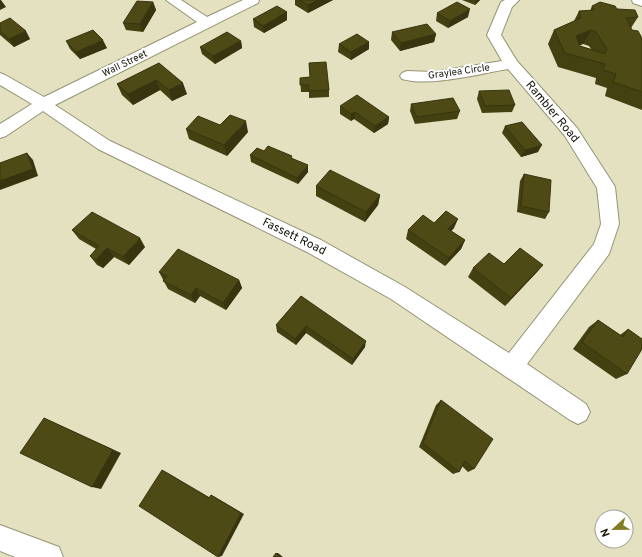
<svg xmlns="http://www.w3.org/2000/svg" width="642" height="557" viewBox="0 0 642 557" font-family="Overpass,sans-serif">
<style>
.lines{fill:none;stroke-linecap:round;stroke-linejoin:round}
.minor-casing{stroke:#959374;stroke-width:2}
.minor{fill:#fff;fill-rule:evenodd}
.wall{fill:#434012;fill-rule:evenodd}
.shaded-wall{fill:#37340f}
.building{fill:#4e4a15;stroke:#37340f;fill-rule:evenodd}
.labels{text-anchor:middle;dominant-baseline:central;stroke-width:4;stroke-linejoin:round;paint-order:stroke}
.far-street-label{font-size:10px;fill:#17160a;stroke:#fff}
.street-label{font-size:12px;fill:#17160a;stroke:#fff}
</style>
<rect width="100%" height="100%" fill="#e3e1c0"/>
<g class="lines">
<g class="minor-casing">
<path id="minor" d="M 166,0 L 181,0 L 207,17 L 243,0 L 259,0 L 258,3 L 55,105 L 110,141 L 321,240 L 405,287 L 509,353 L 594,244 L 601,224 L 597,188 L 565,136 L 508,69 C 477,74 431,87 402,79 L 400,76 L 402,73 L 407,71 L 433,72 L 502,61 L 487,35 L 501,2 L 505,0 L 519,0 L 512,7 L 501,35 L 517,61 L 577,128 L 612,182 L 615,187 L 619,224 L 609,254 L 527,364 L 586,404 L 590,412 L 586,420 L 578,424 L 570,420 L 391,299 L 307,252 L 98,149 L 43,111 L 6,136 L 0,138 L 0,124 L 32,104 L 0,85 L 0,73 L 5,75 L 44,97 L 197,22 Z
M 632,0 L 642,0 L 642,6 L 633,3 Z
M 0,525 L 59,547 L 63,557 L 15,557 L 0,551 Z"/>
</g>
<use href="#minor" class="minor"/>
</g>
<path class="wall" d="M 295,0 L 333,0 L 308,13 L 295,5 Z
M 462,0 L 480,0 L 475,5 Z
M 153,2 L 156,10 L 143,32 L 126,30 L 123,23 Z
M 592,6 L 617,9 L 638,17 L 631,28 L 632,30 L 642,38 L 642,110 L 605,96 L 607,88 L 595,84 L 596,78 L 558,67 L 548,44 L 554,30 L 574,21 L 579,11 L 590,11 ZM 583,44 L 589,46 L 591,49 L 580,46 L 580,45 Z
M 287,12 L 287,20 L 264,33 L 254,27 L 253,19 Z
M 437,13 L 468,17 L 448,28 L 436,21 Z
M 0,23 L 30,39 L 14,47 L 0,35 Z
M 392,32 L 436,34 L 434,42 L 400,51 L 391,40 Z
M 66,41 L 107,48 L 80,59 L 70,49 Z
M 241,41 L 242,48 L 215,64 L 202,54 L 200,47 Z
M 369,42 L 369,49 L 351,60 L 338,52 L 339,44 Z
M 159,63 L 187,94 L 172,101 L 160,90 L 133,105 L 122,95 L 117,84 Z
M 309,63 L 329,90 L 329,97 L 309,98 L 309,92 L 301,92 L 300,78 L 310,77 Z
M 479,91 L 515,105 L 512,112 L 482,113 L 477,99 Z
M 411,104 L 460,111 L 457,119 L 415,124 L 410,111 Z
M 340,106 L 389,117 L 388,124 L 374,133 L 354,119 L 351,121 L 340,114 Z
M 220,125 L 248,132 L 227,156 L 189,139 L 186,129 Z
M 505,126 L 538,152 L 521,157 L 502,133 Z
M 264,151 L 292,158 L 308,172 L 298,184 L 251,162 L 250,155 Z
M 524,174 L 549,212 L 545,219 L 517,212 L 520,181 Z
M 316,186 L 380,195 L 378,205 L 365,222 L 316,196 Z
M 434,223 L 454,228 L 451,231 L 465,240 L 461,249 L 445,266 L 406,239 L 408,230 Z
M 72,230 L 145,247 L 129,265 L 114,257 L 103,268 L 97,265 L 90,256 L 96,249 L 79,239 Z
M 504,264 L 543,265 L 536,273 L 505,306 L 468,277 L 473,268 Z
M 159,272 L 239,280 L 242,288 L 226,310 L 200,296 L 195,303 L 168,289 Z
M 301,296 L 365,347 L 352,365 L 306,333 L 296,345 L 277,332 L 276,325 Z
M 598,320 L 620,335 L 628,329 L 627,374 L 616,379 L 573,349 L 589,327 Z
M 441,400 L 474,469 L 468,472 L 462,466 L 459,472 L 453,474 L 419,447 L 436,405 Z"/>
<path class="shaded-wall" d="M 0,0 L 1,0 L 6,7 L 0,10 Z
M 318,0 L 333,0 L 308,13 L 308,5 Z
M 476,0 L 480,0 L 475,5 Z
M 153,2 L 156,10 L 143,32 L 140,24 Z
M 470,9 L 468,17 L 448,28 L 450,21 Z
M 287,12 L 287,20 L 264,33 L 263,26 Z
M 591,30 L 583,44 L 569,50 L 576,36 Z
M 26,31 L 30,39 L 14,47 L 9,39 Z
M 436,34 L 434,42 L 400,51 L 401,43 Z
M 103,40 L 107,48 L 80,59 L 76,52 Z
M 241,41 L 242,48 L 215,64 L 213,56 Z
M 369,42 L 369,49 L 351,60 L 351,52 Z
M 156,80 L 160,90 L 133,105 L 128,94 Z
M 183,83 L 187,94 L 172,101 L 169,90 Z
M 355,112 L 354,119 L 351,121 L 351,114 Z
M 389,117 L 388,124 L 374,133 L 375,126 Z
M 246,121 L 248,132 L 227,156 L 224,145 Z
M 542,145 L 538,152 L 521,157 L 525,150 Z
M 27,153 L 33,160 L 38,176 L 0,190 L 0,181 Z
M 308,165 L 308,172 L 298,184 L 297,178 Z
M 380,195 L 378,205 L 365,222 L 366,212 Z
M 458,219 L 454,228 L 444,238 L 448,229 Z
M 140,238 L 145,247 L 129,265 L 123,257 Z
M 465,240 L 461,249 L 445,266 L 449,258 Z
M 107,248 L 114,257 L 103,268 L 96,260 Z
M 543,265 L 536,273 L 505,306 L 511,298 Z
M 239,280 L 242,288 L 226,310 L 223,303 Z
M 196,288 L 200,296 L 195,303 L 191,295 Z
M 306,326 L 306,333 L 296,345 L 295,339 Z
M 366,341 L 365,347 L 352,365 L 353,359 Z
M 44,418 L 121,453 L 101,489 L 92,487 Z
M 162,470 L 168,473 L 214,500 L 209,498 Z
M 211,495 L 215,497 L 244,514 L 222,556 L 218,557 Z
M 276,553 L 278,553 L 283,557 L 280,557 Z"/>
<path class="building" d="M 299,0 L 318,0 L 308,5 Z
M 137,1 L 153,2 L 140,24 L 123,23 Z
M 457,2 L 470,9 L 450,21 L 437,13 Z
M 600,2 L 615,6 L 617,9 L 635,10 L 638,17 L 626,18 L 632,30 L 638,31 L 642,38 L 642,92 L 613,82 L 616,74 L 603,70 L 605,64 L 565,53 L 554,30 L 581,18 L 579,11 L 594,10 L 592,6 ZM 591,30 L 596,32 L 607,49 L 605,54 L 580,46 L 576,36 Z
M 277,6 L 287,12 L 263,26 L 253,19 Z
M 10,18 L 26,31 L 9,39 L 0,31 L 0,23 Z
M 427,24 L 436,34 L 401,43 L 392,32 Z
M 93,30 L 103,40 L 76,52 L 66,41 Z
M 227,32 L 241,41 L 213,56 L 200,47 Z
M 357,34 L 369,42 L 351,52 L 339,44 Z
M 326,62 L 329,90 L 309,91 L 309,85 L 300,85 L 300,78 L 310,77 L 309,63 Z
M 159,63 L 183,83 L 169,90 L 156,80 L 128,94 L 117,84 Z
M 509,90 L 515,105 L 485,106 L 479,91 Z
M 357,95 L 389,117 L 375,126 L 355,112 L 351,114 L 340,106 Z
M 453,98 L 460,111 L 417,117 L 411,104 Z
M 230,115 L 246,121 L 224,145 L 186,129 L 198,116 L 220,125 Z
M 522,122 L 542,145 L 525,150 L 505,126 Z
M 268,146 L 292,156 L 291,158 L 308,165 L 297,178 L 250,155 L 257,148 L 264,151 Z
M 27,153 L 33,169 L 0,181 L 0,163 Z
M 330,170 L 380,195 L 366,212 L 316,186 Z
M 524,174 L 551,180 L 549,212 L 521,206 Z
M 446,211 L 458,219 L 448,229 L 465,240 L 449,258 L 408,230 L 423,215 L 434,223 Z
M 92,212 L 140,238 L 123,257 L 107,248 L 96,260 L 90,256 L 99,246 L 72,230 Z
M 520,248 L 543,265 L 511,298 L 473,268 L 489,253 L 504,264 Z
M 178,249 L 239,280 L 223,303 L 196,288 L 191,295 L 163,281 L 167,276 L 159,272 Z
M 301,296 L 366,341 L 353,359 L 306,326 L 295,339 L 276,325 Z
M 598,320 L 623,337 L 628,329 L 642,339 L 642,349 L 627,374 L 582,342 Z
M 441,400 L 493,439 L 474,469 L 465,461 L 459,472 L 423,443 Z
M 44,418 L 113,450 L 92,487 L 20,453 Z
M 162,470 L 209,498 L 211,495 L 241,513 L 218,557 L 139,506 Z
M 276,553 L 280,557 L 273,557 Z"/>
<g class="labels">
<g class="far-street-label">
<text transform="translate(125 64) rotate(-26)">Wall Street</text>
<text transform="translate(459 72) rotate(-8)">Graylea Circle</text>
</g>
<g class="street-label">
<text transform="translate(552 112) rotate(50)">Rambler Road</text>
<text transform="translate(294 237) rotate(26)">Fassett Road</text>
</g>
</g>
<g transform="translate(614 529) rotate(248)"><circle r="19" fill="#ffffff" stroke="#a2a29d"/>
<path d="M0-3L7 15L0 10L-7 15Z" fill="#837c22"/>
<text y="-6" font-size="11" font-weight="bold" text-anchor="middle" fill="#17160a">N</text>
</g>
</svg>
